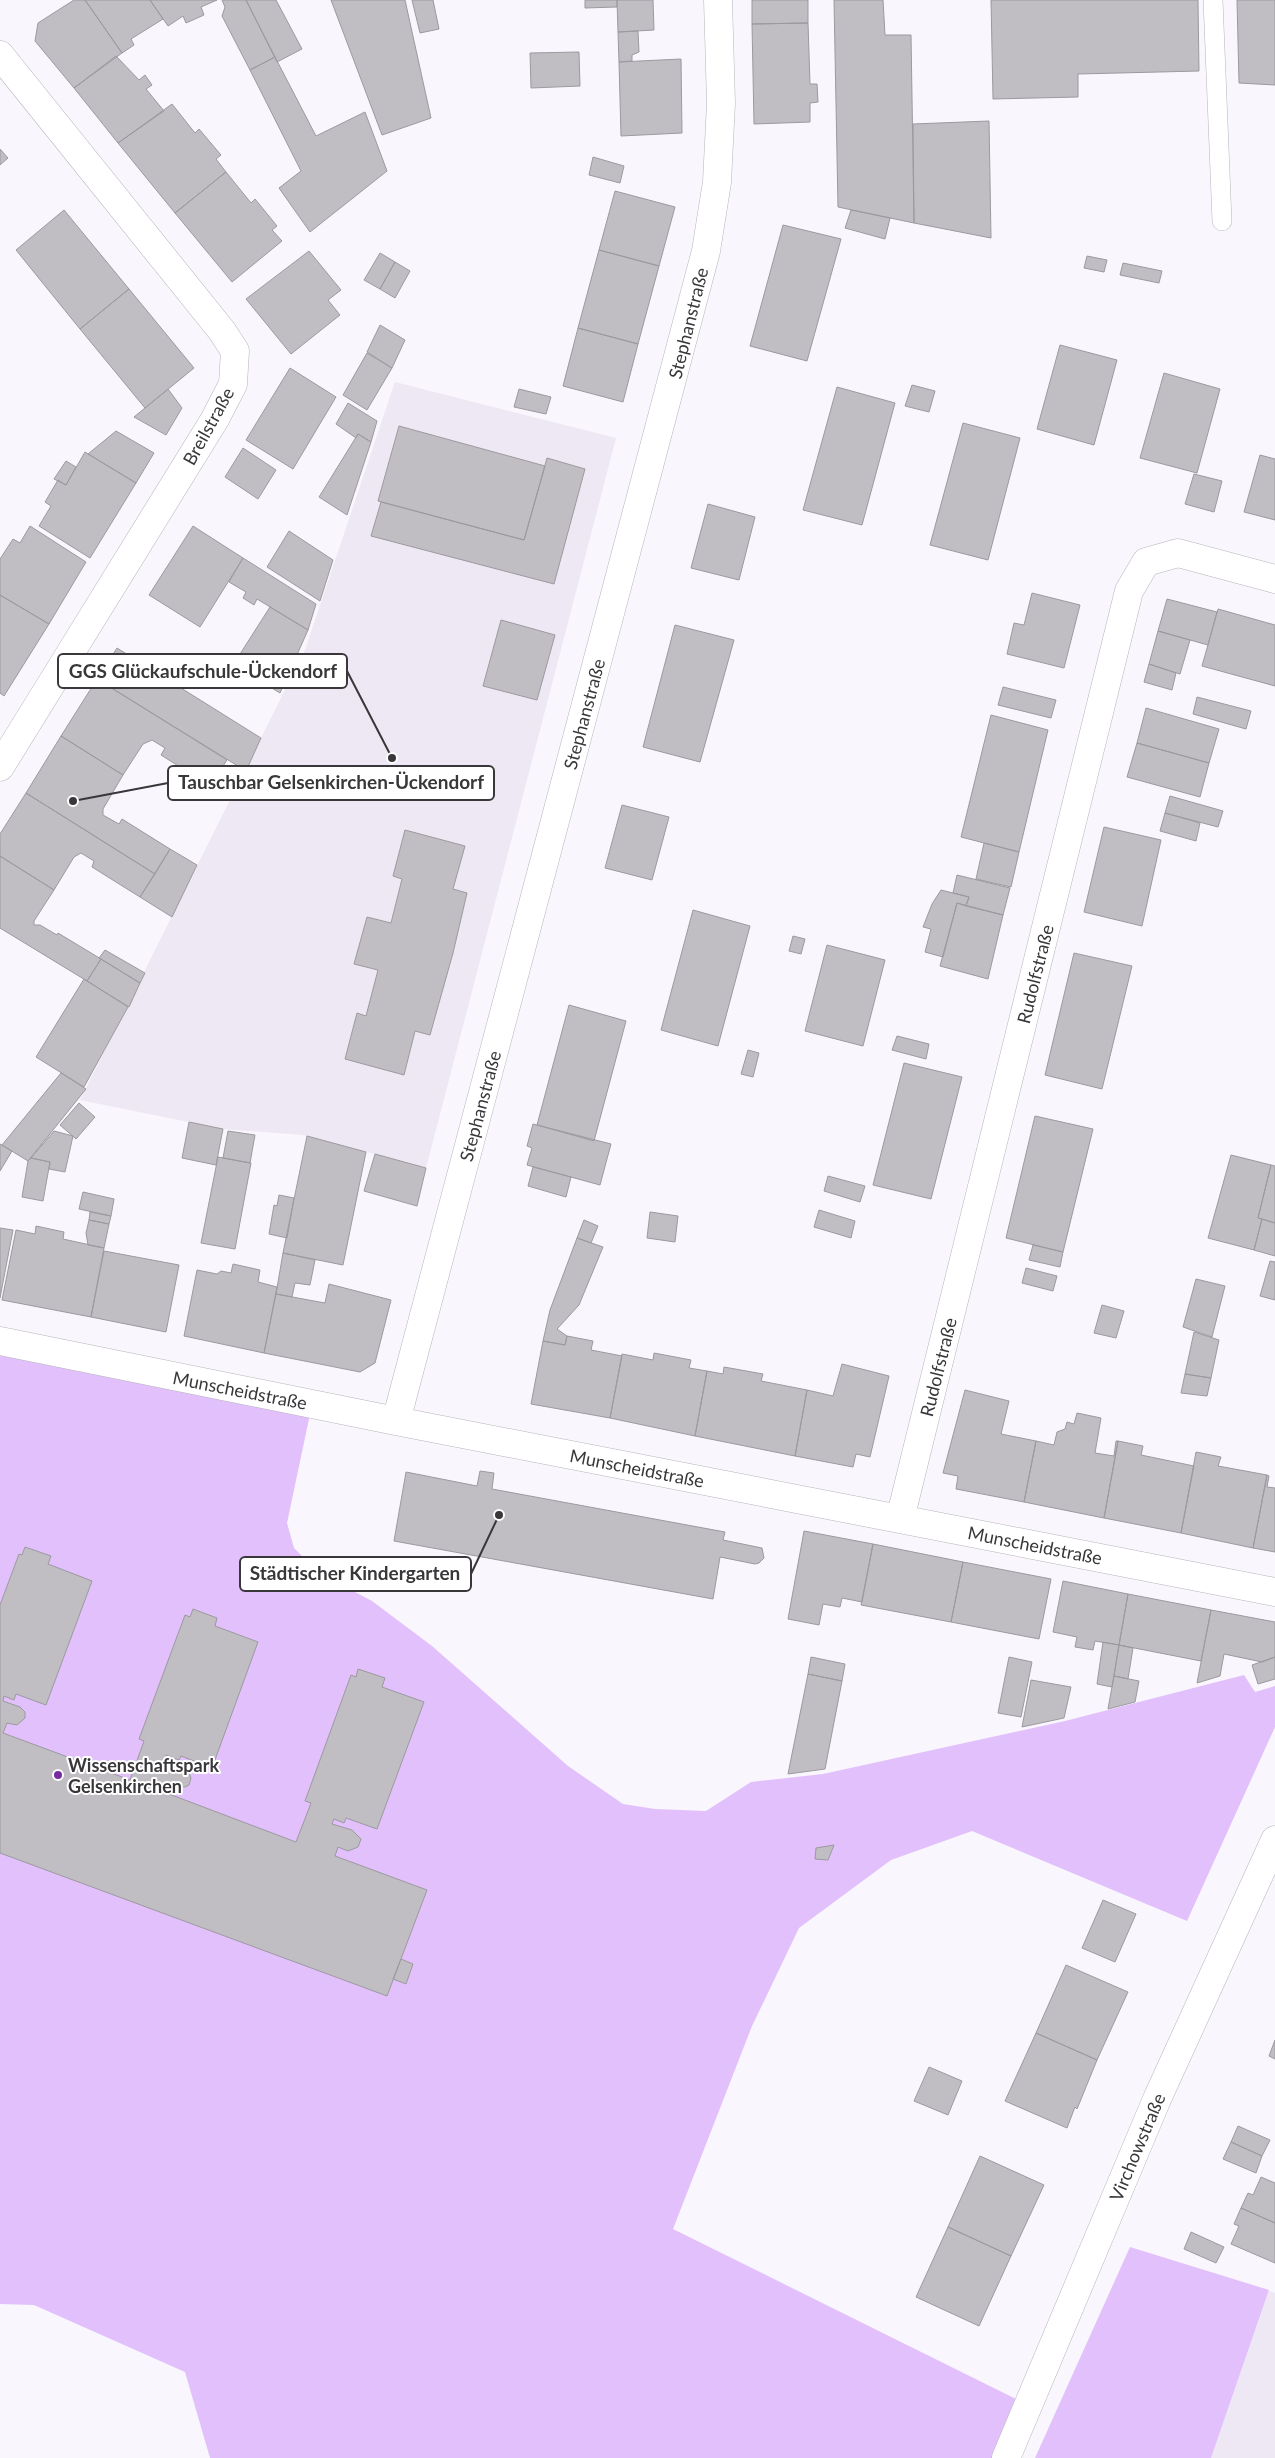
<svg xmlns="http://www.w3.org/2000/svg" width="1275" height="2458" viewBox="0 0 1275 2458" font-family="Lato,sans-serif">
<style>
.built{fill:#eee7f4}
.green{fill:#e1c0fc}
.building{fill:#c0bdc3;stroke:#9c999f}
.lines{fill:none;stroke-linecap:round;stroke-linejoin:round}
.lane-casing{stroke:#b7b4ba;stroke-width:20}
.street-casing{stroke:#b7b4ba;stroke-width:29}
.lane{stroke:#fff;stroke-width:19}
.street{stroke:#fff;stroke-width:28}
.poi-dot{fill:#752da0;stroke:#fff;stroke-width:2}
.labels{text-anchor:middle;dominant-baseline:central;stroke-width:4;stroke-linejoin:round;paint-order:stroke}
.street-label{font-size:18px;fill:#39373a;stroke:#fff}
.poi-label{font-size:18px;font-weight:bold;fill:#39373a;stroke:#fff;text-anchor:start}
.leader{fill:none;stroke:#39373a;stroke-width:2}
.callout-dot{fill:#39373a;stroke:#fff;stroke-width:2}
.callout{fill:#fff;stroke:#39373a;stroke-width:2}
.callout-label{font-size:19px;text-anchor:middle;font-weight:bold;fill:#39373a}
</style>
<rect width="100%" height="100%" fill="#f9f6fd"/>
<path class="built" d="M 395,382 L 616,438 L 426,1168 L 303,1135 L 223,1129 L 80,1100 L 305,650 Z
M 1269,2291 L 1275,2293 L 1275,2458 L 1211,2458 Z"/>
<path class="green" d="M 0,1355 L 310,1414 L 287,1523 L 294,1548 L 319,1573 L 372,1601 L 432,1646 L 568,1766 L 623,1804 L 655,1809 L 706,1811 L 751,1782 L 823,1774 L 1065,1721 L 1244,1675 L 1255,1692 L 1275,1686 L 1275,1727 L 1187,1921 L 972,1831 L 891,1860 L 799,1928 L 752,2026 L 673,2229 L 1020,2401 L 999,2458 L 210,2458 L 185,2372 L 34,2305 L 0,2304 Z
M 1130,2247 L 1269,2290 L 1211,2458 L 1035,2458 Z"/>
<path class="building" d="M 74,0 L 85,0 L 122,53 L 74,88 L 35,41 L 38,23 Z
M 85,0 L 150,0 L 163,19 L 131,39 L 134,45 L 122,53 Z
M 150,0 L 217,0 L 201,7 L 204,15 L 186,23 L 183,16 L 168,26 Z
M 222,0 L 246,0 L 275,57 L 250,70 L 222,16 L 225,7 Z
M 246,0 L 276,0 L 302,49 L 277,62 Z
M 331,0 L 405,0 L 431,118 L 382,135 Z
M 412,0 L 433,0 L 439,29 L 420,33 Z
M 585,0 L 617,0 L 617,7 L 585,8 Z
M 617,0 L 653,0 L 654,30 L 618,32 Z
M 752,0 L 808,0 L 808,23 L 752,24 Z
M 834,0 L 883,0 L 885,35 L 911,35 L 914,223 L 838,207 Z
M 991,0 L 1198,0 L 1199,71 L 1078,74 L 1078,97 L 993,99 Z
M 1237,0 L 1275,0 L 1275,85 L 1239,83 Z
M 808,23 L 810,84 L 817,84 L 818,102 L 810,103 L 810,122 L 754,124 L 752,24 Z
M 638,31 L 639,52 L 632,55 L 632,61 L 619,62 L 618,32 Z
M 579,52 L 580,86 L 531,88 L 530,53 Z
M 116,56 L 139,80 L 145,75 L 152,85 L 146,89 L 164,111 L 118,143 L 74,88 Z
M 275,57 L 316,136 L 365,112 L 387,171 L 310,232 L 279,188 L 301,171 L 250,70 Z
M 681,59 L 682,133 L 621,136 L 619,62 Z
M 172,104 L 195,133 L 199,129 L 221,155 L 216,159 L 226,172 L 175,213 L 118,143 Z
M 989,121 L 991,238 L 914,223 L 913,124 Z
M 0,149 L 8,158 L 0,165 Z
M 593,157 L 624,166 L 620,183 L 589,175 Z
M 226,172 L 251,203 L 255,199 L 277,226 L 272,230 L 282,241 L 232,282 L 175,213 Z
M 615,191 L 675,207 L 659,266 L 599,250 Z
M 64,210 L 129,289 L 80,329 L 16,250 Z
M 851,210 L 890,218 L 885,239 L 845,228 Z
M 783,225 L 841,239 L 807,361 L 750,346 Z
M 599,250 L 659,266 L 638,344 L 578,328 Z
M 309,251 L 341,290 L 328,300 L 340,315 L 291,354 L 246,299 Z
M 380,253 L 395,262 L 380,289 L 364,280 Z
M 1087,256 L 1107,260 L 1104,272 L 1084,268 Z
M 395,262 L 410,271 L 395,298 L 380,289 Z
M 1123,263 L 1162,271 L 1159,283 L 1120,275 Z
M 129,289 L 194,368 L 145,408 L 80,329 Z
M 380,325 L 405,340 L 392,368 L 367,352 Z
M 578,328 L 638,344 L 623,402 L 563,386 Z
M 1060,345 L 1117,360 L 1094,445 L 1037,429 Z
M 367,353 L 392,368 L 367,410 L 343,395 Z
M 290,368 L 336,397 L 293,469 L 246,440 Z
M 1164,373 L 1220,389 L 1197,473 L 1140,458 Z
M 912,385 L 935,391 L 929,412 L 905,406 Z
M 837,387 L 895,403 L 862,525 L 803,510 Z
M 168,389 L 182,408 L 166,435 L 134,417 Z
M 519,389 L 551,397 L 546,414 L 514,407 Z
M 348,403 L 377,421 L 371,442 L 358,434 L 356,438 L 336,424 Z
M 963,423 L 1020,438 L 988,560 L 930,545 Z
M 399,426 L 545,466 L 524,540 L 378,501 Z
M 116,431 L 154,453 L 136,483 L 88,454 Z
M 358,434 L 371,442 L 347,515 L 319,497 Z
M 243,448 L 276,470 L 258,499 L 225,477 Z
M 85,452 L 136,483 L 90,558 L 39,526 L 51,506 L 45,502 L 58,480 L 66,485 Z
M 1260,455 L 1275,459 L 1275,520 L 1244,512 Z
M 547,458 L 585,469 L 554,584 L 371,536 L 381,502 L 524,540 Z
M 66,461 L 76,467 L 66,485 L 54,479 Z
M 1194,474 L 1222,481 L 1214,512 L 1185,504 Z
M 708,504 L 755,517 L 739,580 L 691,568 Z
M 30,526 L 86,562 L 49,624 L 0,595 L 0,559 L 13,539 L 20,543 Z
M 193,526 L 243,558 L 200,627 L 149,595 Z
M 289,531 L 333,560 L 320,601 L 267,567 Z
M 243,558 L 316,604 L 308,630 L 257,599 L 254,605 L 243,598 L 246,592 L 229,582 Z
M 1032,593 L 1080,605 L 1064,668 L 1007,654 L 1014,623 L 1024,625 Z
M 0,595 L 49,624 L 4,696 L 0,693 Z
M 1167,599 L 1217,612 L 1208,645 L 1158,631 Z
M 270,607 L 308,630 L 280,693 L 233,665 Z
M 1218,609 L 1275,625 L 1275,686 L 1202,666 Z
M 501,620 L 555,635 L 537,700 L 483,686 Z
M 675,625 L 734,640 L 700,762 L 643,747 Z
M 1158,631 L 1190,640 L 1180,674 L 1149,664 Z
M 117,648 L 261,738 L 246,771 L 97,679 Z
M 1149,664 L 1176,673 L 1172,690 L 1144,682 Z
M 97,679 L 227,760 L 210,786 L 161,755 L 165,748 L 152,740 L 143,744 L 123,775 L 61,736 Z
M 1003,687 L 1056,700 L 1051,718 L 998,705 Z
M 1197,697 L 1251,711 L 1246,729 L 1193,714 Z
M 1146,708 L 1219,729 L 1209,763 L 1137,743 Z
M 991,715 L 1048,730 L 1019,852 L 961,837 Z
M 61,736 L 123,775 L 103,809 L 103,815 L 119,824 L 122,819 L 170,849 L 155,874 L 26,793 Z
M 1137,743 L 1209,763 L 1200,797 L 1127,777 Z
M 26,793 L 155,874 L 140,897 L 92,867 L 94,861 L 81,853 L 74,857 L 54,890 L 0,856 L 0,834 Z
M 1170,796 L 1223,811 L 1218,827 L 1165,813 Z
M 622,805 L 669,817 L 652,880 L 605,868 Z
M 1165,813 L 1200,823 L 1196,841 L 1160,831 Z
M 1104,827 L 1161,840 L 1142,926 L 1084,912 Z
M 405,830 L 465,846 L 453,889 L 467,893 L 453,953 L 430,1035 L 415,1031 L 404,1075 L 345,1059 L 357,1013 L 366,1016 L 378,970 L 354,964 L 367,917 L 391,923 L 402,879 L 393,876 Z
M 984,843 L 1019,852 L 1011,887 L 976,879 Z
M 170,849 L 197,865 L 172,917 L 140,897 Z
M 0,856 L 54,890 L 34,921 L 34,925 L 40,925 L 57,935 L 58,933 L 101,959 L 87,981 L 0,928 Z
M 957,875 L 1010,888 L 1003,915 L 966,906 L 969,897 L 953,893 Z
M 941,890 L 969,897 L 966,906 L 957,903 L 943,957 L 925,952 L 931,929 L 923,927 L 932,904 Z
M 957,903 L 1003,915 L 988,979 L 940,966 Z
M 693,910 L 750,926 L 718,1046 L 661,1030 Z
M 793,936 L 805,939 L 801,954 L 789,951 Z
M 827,945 L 885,960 L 863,1046 L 805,1031 Z
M 105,950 L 145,973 L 140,983 L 99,958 Z
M 1074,953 L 1132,966 L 1102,1089 L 1045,1075 Z
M 101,959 L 140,983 L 129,1007 L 87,981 Z
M 84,979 L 128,1007 L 84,1087 L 36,1057 Z
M 569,1005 L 626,1021 L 594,1141 L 537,1125 Z
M 897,1036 L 929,1044 L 926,1059 L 892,1050 Z
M 748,1050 L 759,1053 L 753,1077 L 741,1074 Z
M 904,1063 L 962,1077 L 931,1199 L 873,1185 Z
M 61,1073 L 86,1089 L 28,1161 L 2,1145 Z
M 79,1103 L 95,1117 L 76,1139 L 60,1125 Z
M 1035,1116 L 1093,1129 L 1063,1252 L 1006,1238 Z
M 189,1122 L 223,1129 L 216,1165 L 182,1158 Z
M 533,1124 L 611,1144 L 600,1185 L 527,1165 L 532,1148 L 527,1146 Z
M 54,1131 L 73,1136 L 65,1172 L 49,1169 L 50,1162 L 31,1158 Z
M 228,1131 L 255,1135 L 250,1163 L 223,1158 Z
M 307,1136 L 366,1152 L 343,1265 L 283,1253 Z
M 0,1144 L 12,1151 L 0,1171 Z
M 375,1154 L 426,1168 L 417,1206 L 364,1191 Z
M 1231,1155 L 1271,1165 L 1258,1218 L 1262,1219 L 1254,1250 L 1208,1238 Z
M 218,1157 L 251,1163 L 235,1249 L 201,1243 Z
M 31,1158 L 50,1162 L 43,1201 L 22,1197 L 28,1161 Z
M 1271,1165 L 1275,1166 L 1275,1223 L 1258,1218 Z
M 533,1167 L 571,1177 L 566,1197 L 528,1186 Z
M 828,1176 L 865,1186 L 860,1202 L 824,1191 Z
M 83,1192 L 114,1199 L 111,1216 L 79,1209 Z
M 279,1195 L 294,1198 L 287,1238 L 269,1234 L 274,1205 L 277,1206 Z
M 819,1210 L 855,1221 L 851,1238 L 814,1227 Z
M 90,1212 L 111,1216 L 109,1224 L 89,1220 Z
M 650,1212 L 678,1216 L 675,1242 L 647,1238 Z
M 1262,1219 L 1275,1223 L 1275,1256 L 1254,1250 Z
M 89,1220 L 109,1224 L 104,1248 L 88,1245 L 86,1233 Z
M 584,1220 L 598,1226 L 591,1243 L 577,1238 Z
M 36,1226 L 64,1232 L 63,1239 L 104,1248 L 91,1317 L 2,1300 L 16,1230 L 35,1234 Z
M 0,1228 L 13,1230 L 0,1298 Z
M 577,1238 L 603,1247 L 579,1305 L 557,1329 L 567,1336 L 565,1345 L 543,1341 L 550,1310 Z
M 1033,1245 L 1063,1252 L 1060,1267 L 1029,1260 Z
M 104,1251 L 179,1265 L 166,1332 L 91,1317 Z
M 283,1253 L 315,1260 L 310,1285 L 295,1283 L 292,1297 L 276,1294 Z
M 1270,1261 L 1275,1262 L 1275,1300 L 1260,1296 Z
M 233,1264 L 260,1270 L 258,1282 L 277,1287 L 264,1353 L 184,1336 L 197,1270 L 217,1274 L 221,1271 L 231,1273 Z
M 1026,1268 L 1057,1276 L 1053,1291 L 1022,1283 Z
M 1196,1279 L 1225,1286 L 1212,1337 L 1183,1327 Z
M 329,1284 L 391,1300 L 375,1363 L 360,1372 L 264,1353 L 276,1294 L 325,1303 Z
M 1102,1305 L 1124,1311 L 1116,1338 L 1094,1333 Z
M 1194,1332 L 1219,1340 L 1211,1378 L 1185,1374 Z
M 567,1336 L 593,1341 L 591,1350 L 622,1356 L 610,1418 L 531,1404 L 543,1341 L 565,1345 Z
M 654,1353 L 691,1360 L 689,1368 L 707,1371 L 695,1436 L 610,1418 L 622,1354 L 653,1360 Z
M 842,1364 L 889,1376 L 870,1457 L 856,1454 L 853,1467 L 795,1456 L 807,1390 L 833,1396 Z
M 724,1367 L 763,1374 L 761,1381 L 807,1390 L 795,1456 L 695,1436 L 707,1371 L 723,1374 Z
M 1185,1374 L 1211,1378 L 1207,1396 L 1181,1393 Z
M 965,1390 L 1009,1401 L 1001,1434 L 1036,1441 L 1024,1502 L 956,1489 L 958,1476 L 943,1473 Z
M 1077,1413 L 1101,1418 L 1095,1453 L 1114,1456 L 1116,1441 L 1118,1441 L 1104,1518 L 1024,1502 L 1036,1441 L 1054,1445 L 1057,1432 L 1065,1429 L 1067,1422 L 1074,1424 Z
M 1118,1441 L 1143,1446 L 1141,1455 L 1194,1466 L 1181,1533 L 1104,1518 Z
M 1196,1452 L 1221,1457 L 1218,1466 L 1267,1475 L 1253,1548 L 1181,1533 Z
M 480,1471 L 494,1473 L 492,1489 L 725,1532 L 723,1540 L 762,1548 L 764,1558 L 759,1563 L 755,1564 L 720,1557 L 713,1599 L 394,1541 L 406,1472 L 477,1486 Z
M 1267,1475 L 1269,1476 L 1267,1487 L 1275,1488 L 1275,1552 L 1253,1548 Z
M 804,1531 L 873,1544 L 862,1602 L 842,1598 L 840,1607 L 823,1604 L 819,1625 L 788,1619 Z
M 873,1544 L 963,1562 L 951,1622 L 861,1605 Z
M 25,1547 L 51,1556 L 48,1564 L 92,1581 L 46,1705 L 16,1694 L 14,1700 L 4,1696 L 3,1701 L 20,1707 L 25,1712 L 25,1718 L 17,1725 L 7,1723 L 3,1733 L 130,1780 L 144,1741 L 139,1739 L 185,1615 L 190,1617 L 193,1609 L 217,1618 L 215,1626 L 258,1642 L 212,1768 L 181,1756 L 179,1760 L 166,1755 L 164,1760 L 187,1768 L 191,1778 L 189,1785 L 185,1787 L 172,1785 L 169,1794 L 296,1842 L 311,1803 L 305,1801 L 351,1675 L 356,1677 L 358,1669 L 385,1678 L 382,1687 L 424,1702 L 377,1829 L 346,1818 L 344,1823 L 334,1819 L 332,1824 L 352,1830 L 361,1839 L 358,1847 L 348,1851 L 338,1847 L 335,1856 L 427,1890 L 387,1996 L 0,1853 L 0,1605 L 19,1554 L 22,1555 Z
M 963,1562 L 1051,1579 L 1039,1639 L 951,1622 Z
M 1063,1581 L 1128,1594 L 1119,1645 L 1095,1641 L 1093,1650 L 1075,1647 L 1077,1637 L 1053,1632 Z
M 1128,1594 L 1211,1610 L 1201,1661 L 1119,1645 Z
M 1211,1610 L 1275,1622 L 1275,1657 L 1262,1662 L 1224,1654 L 1220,1676 L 1197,1683 Z
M 1103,1642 L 1119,1645 L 1112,1687 L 1097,1684 Z
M 1119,1645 L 1133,1648 L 1128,1679 L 1114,1676 Z
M 811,1657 L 845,1664 L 842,1681 L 808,1674 Z
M 1009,1657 L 1032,1662 L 1021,1717 L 998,1713 Z
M 1275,1657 L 1275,1679 L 1258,1684 L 1252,1665 Z
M 808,1674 L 842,1681 L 825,1769 L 788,1774 Z
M 1114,1676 L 1139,1681 L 1135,1702 L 1108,1709 Z
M 1031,1680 L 1071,1687 L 1064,1718 L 1022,1727 Z
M 834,1845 L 828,1860 L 815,1859 L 816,1848 Z
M 1103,1900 L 1136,1914 L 1115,1962 L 1082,1948 Z
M 401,1959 L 413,1964 L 406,1984 L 393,1979 Z
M 1066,1965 L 1128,1992 L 1097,2060 L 1036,2033 Z
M 1036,2033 L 1097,2060 L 1077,2109 L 1075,2107 L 1067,2128 L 1005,2101 Z
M 1275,2040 L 1275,2059 L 1269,2056 Z
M 929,2067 L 962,2081 L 948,2115 L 914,2101 Z
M 1238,2126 L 1270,2140 L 1262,2156 L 1231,2142 Z
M 1231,2142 L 1262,2156 L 1256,2173 L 1223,2159 Z
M 980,2156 L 1044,2185 L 1011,2256 L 948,2227 Z
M 1261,2177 L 1275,2183 L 1275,2223 L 1241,2208 L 1248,2193 L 1253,2195 Z
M 1241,2208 L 1275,2223 L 1275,2263 L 1231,2244 L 1239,2226 L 1234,2224 Z
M 948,2227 L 1011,2256 L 979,2326 L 916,2297 Z
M 1191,2232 L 1224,2247 L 1216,2263 L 1184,2249 Z"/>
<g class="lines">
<g class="lane-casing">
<path id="lane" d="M 1213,0 L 1222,221"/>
</g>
<g class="street-casing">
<path id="street" d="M 0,55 L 222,331 L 235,351 L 233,384 L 215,419 L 0,767
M 0,1341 L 396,1421 L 1275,1592
M 396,1421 L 706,251 L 717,182 L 721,103 L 718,0
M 900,1519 L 1129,591 L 1146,562 L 1178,553 L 1275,579
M 1006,2458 L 1157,2099 L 1275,1840"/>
</g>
<use href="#lane" class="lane"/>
<use href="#street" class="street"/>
</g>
<circle class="poi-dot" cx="58" cy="1775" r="5"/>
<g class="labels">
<g class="street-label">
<text transform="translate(688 323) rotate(-76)">Stephanstraße</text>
<text transform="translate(208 426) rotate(-61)">Breilstraße</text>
<text transform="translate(584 714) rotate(-75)">Stephanstraße</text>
<text transform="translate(1035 974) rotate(-76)">Rudolfstraße</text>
<text transform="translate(480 1106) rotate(-75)">Stephanstraße</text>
<text transform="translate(938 1367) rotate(-76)">Rudolfstraße</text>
<text transform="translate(240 1390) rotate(11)">Munscheidstraße</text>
<text transform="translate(637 1468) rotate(11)">Munscheidstraße</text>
<text transform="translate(1035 1545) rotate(11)">Munscheidstraße</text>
<text transform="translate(1137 2147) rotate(-67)">Virchowstraße</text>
</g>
<g class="poi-label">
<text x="68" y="1765">Wissenschaftspark<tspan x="68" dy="21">Gelsenkirchen</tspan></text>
</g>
</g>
<path class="leader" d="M392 758L347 671M73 801L168 783M499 1515L471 1574"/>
<g class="callout-dot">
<circle cx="392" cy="758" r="5"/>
<circle cx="73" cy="801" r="5"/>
<circle cx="499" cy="1515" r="5"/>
</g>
<g class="callout">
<rect x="58" y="654" width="289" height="34" rx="5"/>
<rect x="168" y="766" width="326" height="34" rx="5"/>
<rect x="240" y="1557" width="231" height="34" rx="5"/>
</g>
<g class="callout-label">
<text x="203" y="678">GGS Glückaufschule-Ückendorf</text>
<text x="331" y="789">Tauschbar Gelsenkirchen-Ückendorf</text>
<text x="355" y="1580">Städtischer Kindergarten</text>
</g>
</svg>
